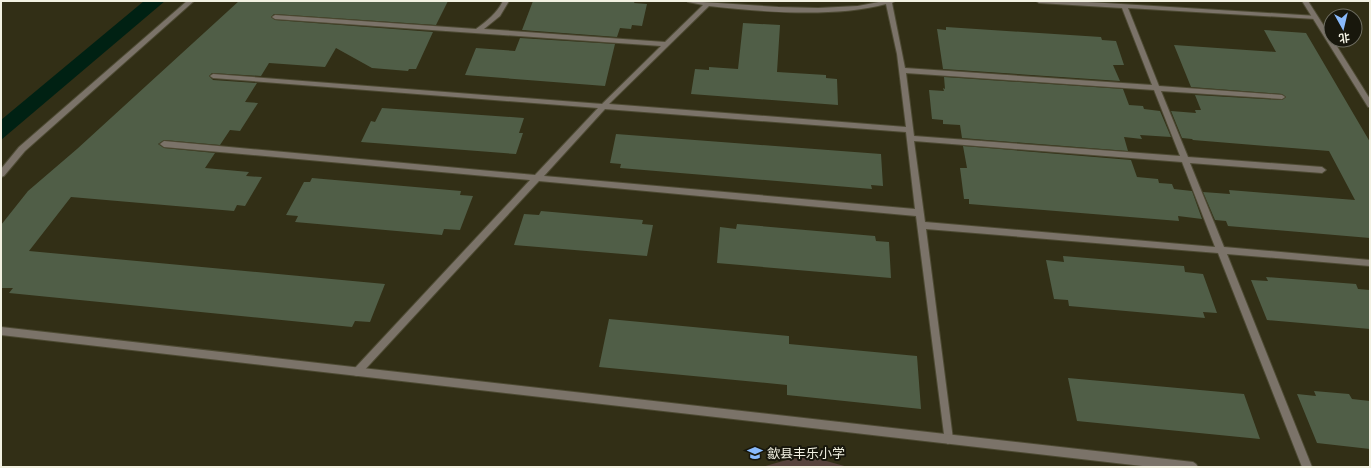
<svg xmlns="http://www.w3.org/2000/svg" width="1371" height="468" viewBox="0 0 1371 468" font-family="'PT Sans Narrow','Noto Sans SC',sans-serif">
<style>
.green{fill:#57433c}
.water{fill:#002113}
.building{fill:#505e47}
.lines{fill:none;stroke-linecap:round;stroke-linejoin:round}
.service-casing{stroke:#4d4a33;stroke-width:2}
.minor-casing{stroke:#4d4a33;stroke-width:2}
.service{fill:#7b7369;fill-rule:evenodd}
.minor{fill:#7b7369;fill-rule:evenodd}
.labels{text-anchor:middle;dominant-baseline:central;stroke-width:4;stroke-linejoin:round;paint-order:stroke}
.near-poi-label{font-size:13px;fill:#f2f1e2;stroke:#18170c;text-anchor:start}
</style>
<rect width="100%" height="100%" fill="#322f16"/>
<path class="green" d="M 812,457 L 848,467 L 762,467 L 790,459 Z"/>
<path class="water" d="M 144,1 L 165,1 L 1,140 L 1,120 Z"/>
<path class="building" d="M 239,1 L 448,1 L 436,25 L 274,14 L 271,17 L 275,20 L 433,32 L 416,69 L 409,69 L 408,71 L 372,68 L 336,48 L 325,67 L 269,63 L 261,76 L 212,73 L 209,76 L 213,80 L 257,83 L 245,102 L 258,103 L 240,131 L 230,130 L 220,145 L 164,140 L 158,144 L 164,148 L 215,153 L 205,168 L 249,172 L 246,176 L 262,177 L 245,206 L 237,205 L 234,211 L 71,197 L 29,251 L 385,284 L 370,322 L 355,321 L 352,327 L 9,293 L 13,288 L 1,288 L 1,225 L 28,191 L 77,149 Z
M 533,1 L 635,1 L 634,3 L 647,4 L 642,26 L 632,25 L 631,29 L 620,28 L 617,37 L 522,30 Z
M 743,23 L 780,25 L 777,72 L 826,75 L 826,78 L 837,79 L 838,105 L 691,94 L 695,69 L 709,70 L 709,67 L 738,69 Z
M 946,27 L 1101,37 L 1102,40 L 1116,41 L 1124,65 L 1113,65 L 1120,81 L 943,69 L 937,29 L 946,30 Z
M 1264,30 L 1306,33 L 1370,142 L 1370,238 L 1228,226 L 1226,221 L 1215,220 L 1203,192 L 1230,194 L 1229,190 L 1355,200 L 1329,151 L 1193,140 L 1192,139 L 1182,138 L 1171,111 L 1196,113 L 1195,110 L 1201,110 L 1195,95 L 1282,100 L 1286,97 L 1282,94 L 1191,87 L 1174,45 L 1276,52 Z
M 520,38 L 615,44 L 605,86 L 465,75 L 476,48 L 515,51 Z
M 944,77 L 1123,89 L 1129,105 L 1143,106 L 1144,109 L 1160,111 L 1171,137 L 1140,135 L 1142,139 L 1124,137 L 1128,151 L 962,138 L 960,125 L 943,124 L 943,120 L 932,119 L 929,90 L 944,91 L 943,88 L 945,89 Z
M 382,108 L 524,118 L 519,133 L 523,133 L 516,154 L 361,142 L 371,121 L 375,122 Z
M 616,134 L 881,154 L 883,186 L 871,185 L 872,189 L 620,168 L 621,164 L 610,163 Z
M 963,146 L 1131,160 L 1137,177 L 1158,179 L 1159,183 L 1172,184 L 1174,189 L 1192,191 L 1202,219 L 1178,216 L 1179,221 L 969,204 L 969,199 L 964,199 L 960,168 L 967,168 Z
M 312,178 L 461,191 L 460,195 L 473,196 L 460,230 L 444,229 L 442,235 L 295,222 L 298,216 L 286,215 L 304,182 L 310,182 Z
M 541,211 L 643,220 L 642,224 L 653,225 L 647,256 L 514,245 L 524,214 L 539,215 Z
M 737,224 L 875,236 L 876,241 L 889,242 L 891,278 L 717,263 L 720,227 L 736,229 Z
M 1063,256 L 1184,266 L 1185,272 L 1203,274 L 1217,313 L 1203,312 L 1205,318 L 1069,306 L 1068,300 L 1054,299 L 1046,260 L 1064,262 Z
M 1266,277 L 1356,284 L 1358,289 L 1370,290 L 1370,329 L 1267,320 L 1251,280 L 1268,281 Z
M 609,319 L 789,336 L 789,344 L 917,356 L 921,409 L 787,395 L 787,385 L 599,367 Z
M 1068,378 L 1244,394 L 1260,439 L 1077,421 Z
M 1314,391 L 1349,394 L 1352,399 L 1370,401 L 1370,449 L 1317,443 L 1297,394 L 1316,396 Z"/>
<g class="lines">
<g class="service-casing">
<path id="service" d="M 503,1 L 509,1 L 500,16 L 484,29 L 665,42 L 703,5 L 688,2 L 687,1 L 778,7 L 818,8 L 858,6 L 884,1 L 895,1 L 892,3 L 905,68 L 1152,85 L 1122,8 L 1039,3 L 1036,1 L 1072,1 L 1317,16 L 1317,18 L 1315,19 L 1128,8 L 1159,86 L 1282,95 L 1285,97 L 1282,99 L 1161,91 L 1188,157 L 1322,167 L 1326,170 L 1322,173 L 1190,163 L 1224,247 L 1370,260 L 1370,266 L 1227,254 L 1312,467 L 1302,467 L 1218,253 L 926,229 L 953,439 L 951,442 L 948,444 L 945,442 L 916,216 L 539,181 L 360,375 L 357,376 L 354,375 L 352,372 L 354,369 L 530,180 L 164,147 L 160,144 L 164,141 L 535,175 L 598,108 L 213,78 L 210,76 L 213,74 L 602,104 L 661,46 L 275,19 L 272,17 L 275,15 L 476,29 C 487,21 497,13 503,1 ZM 886,4 L 897,54 L 906,127 L 609,104 L 709,6 C 763,12 834,18 886,4 ZM 906,73 L 1154,90 L 1180,156 L 914,136 ZM 605,109 L 906,132 L 915,209 L 544,176 ZM 914,141 L 1182,162 L 1215,247 L 925,222 Z"/>
</g>
<g class="minor-casing">
<path id="minor" d="M 187,1 L 194,1 L 25,151 L 4,176 L 1,177 L 1,169 L 19,147 Z
M 1302,1 L 1308,1 L 1331,37 L 1331,40 L 1333,40 L 1370,99 L 1370,107 L 1368,107 Z
M 1,327 L 1193,462 L 1196,464 L 1198,467 L 1151,467 L 1,335 Z"/>
</g>
<use href="#service" class="service"/>
<use href="#minor" class="minor"/>
</g>
<defs>
<g id="school-bare" transform="scale(1.2)"><path d="M0-5L7-2L0 1L-7-2ZM-4 1L0 2.5L4 1V4Q0 6-4 4Z" fill="#89bafc" stroke="#18170c" stroke-width="2.5" paint-order="stroke"/></g>
</defs>
<g fill-rule="evenodd">
<use href="#school-bare" x="755" y="453"/>
</g>
<g class="labels">
<g class="near-poi-label">
<text x="767" y="453">歙县丰乐小学</text>
</g>
</g>
<rect width="1371" height="468" fill="none" stroke="#f2f1e2" stroke-width="4"/>
<g transform="translate(1343 28) rotate(172)"><circle r="19" fill="#18170c" stroke="#6f6e62"/>
<path d="M0-3L7 15L0 10L-7 15Z" fill="#89bafc"/>
<text y="-6" font-size="11" font-weight="bold" text-anchor="middle" fill="#f2f1e2">北</text>
</g>
</svg>
